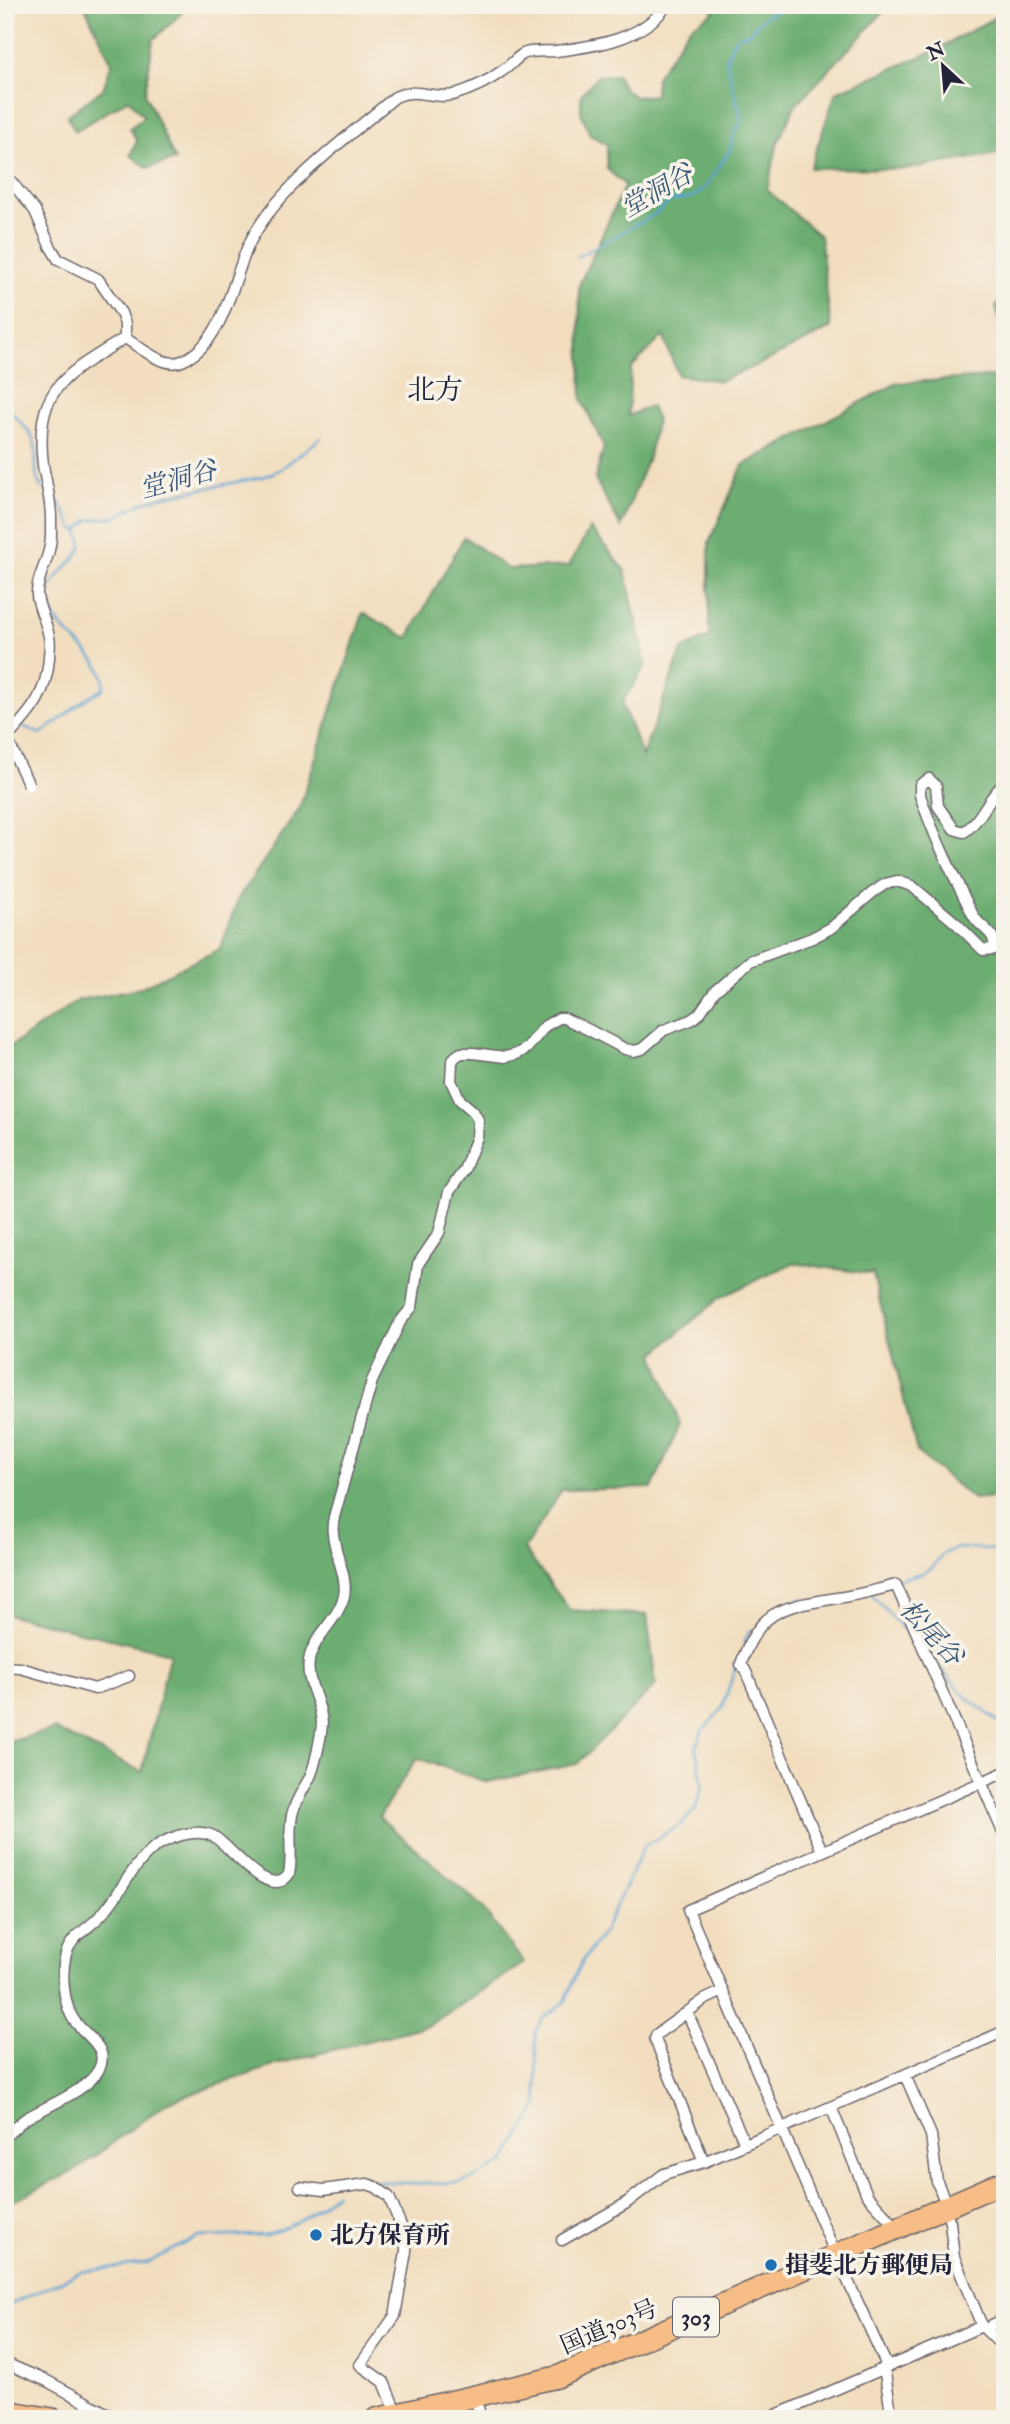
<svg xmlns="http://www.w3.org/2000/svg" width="1010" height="2424" viewBox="0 0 1010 2424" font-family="'IM FELL Double Pica','Noto Serif JP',serif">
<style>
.forest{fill:#6cad71;stroke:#476856;stroke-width:2}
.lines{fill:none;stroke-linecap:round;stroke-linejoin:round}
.stream{stroke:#5da4d3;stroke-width:2.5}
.street-casing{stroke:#6b6469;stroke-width:13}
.highway-casing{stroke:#6b6469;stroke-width:24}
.street{stroke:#fff;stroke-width:10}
.highway{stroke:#f6be86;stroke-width:21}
.street-bridge-casing{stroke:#6b6469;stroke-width:13;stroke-linecap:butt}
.street-bridge{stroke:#fff;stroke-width:10}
.poi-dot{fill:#1f6fb2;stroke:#f7f3e8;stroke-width:2.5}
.labels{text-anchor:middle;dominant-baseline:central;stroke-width:7;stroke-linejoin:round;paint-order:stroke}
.shield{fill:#f7f3e8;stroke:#62616f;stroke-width:2}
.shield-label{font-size:23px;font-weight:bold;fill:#22223b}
.poi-label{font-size:24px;font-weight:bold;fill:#22223b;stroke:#f7f3e8;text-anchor:start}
.street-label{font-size:24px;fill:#22223b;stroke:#f7f3e8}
.water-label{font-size:26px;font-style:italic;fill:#3a5678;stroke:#f7f3e8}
.quarter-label{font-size:28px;fill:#22223b;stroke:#f7f3e8}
</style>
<rect width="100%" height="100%" fill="#f7f3e8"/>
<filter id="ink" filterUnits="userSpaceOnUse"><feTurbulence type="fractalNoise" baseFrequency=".0143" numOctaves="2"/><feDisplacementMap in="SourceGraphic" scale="14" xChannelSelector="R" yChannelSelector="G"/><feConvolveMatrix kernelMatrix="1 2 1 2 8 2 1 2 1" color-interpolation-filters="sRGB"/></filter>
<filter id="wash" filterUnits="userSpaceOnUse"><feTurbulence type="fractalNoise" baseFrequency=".00686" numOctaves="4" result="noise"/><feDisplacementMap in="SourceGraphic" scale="28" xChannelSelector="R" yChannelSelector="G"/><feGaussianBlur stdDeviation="1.57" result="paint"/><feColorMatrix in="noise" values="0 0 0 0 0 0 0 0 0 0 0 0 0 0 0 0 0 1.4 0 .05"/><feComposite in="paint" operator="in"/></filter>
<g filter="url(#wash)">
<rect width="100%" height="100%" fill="#f2debf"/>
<path class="forest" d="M 84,5 L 190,5 L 153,40 L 145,94 L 175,160 L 148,168 L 130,155 L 137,141 L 130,128 L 144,117 L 129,99 L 75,131 L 67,116 L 103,89 L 112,63 Z
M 709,5 L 890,5 L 795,106 L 778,142 L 767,190 L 820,236 L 831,328 L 762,363 L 720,381 L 678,375 L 663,336 L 631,368 L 628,416 L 650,406 L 657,419 L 649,455 L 621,527 L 595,479 L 604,447 L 582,400 L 579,285 L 625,185 L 607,169 L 607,144 L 590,135 L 581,112 L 581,95 L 597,76 L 617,75 L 623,87 L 634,97 L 655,95 L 656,77 L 690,27 L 714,12 Z
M 1005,12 L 1005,153 L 906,169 L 810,168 L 836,92 L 932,52 Z
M 1005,295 L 1005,340 L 996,307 Z
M 1005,376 L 1005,1496 L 973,1499 L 917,1452 L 873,1274 L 793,1263 L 719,1298 L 654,1354 L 680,1425 L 652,1488 L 562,1490 L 524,1549 L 570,1610 L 647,1615 L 656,1685 L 577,1764 L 487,1782 L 417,1758 L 379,1817 L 478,1903 L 524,1963 L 429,2025 L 282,2063 L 168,2102 L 76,2170 L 5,2205 L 5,1743 L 54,1729 L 142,1772 L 170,1653 L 5,1614 L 5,1054 L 11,1046 L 79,1000 L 140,988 L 220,949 L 238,899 L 299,809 L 363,613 L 408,638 L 464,537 L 508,569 L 569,566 L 590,528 L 625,570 L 646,665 L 622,703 L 642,756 L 682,650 L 709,637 L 709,543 L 743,465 L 897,383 Z"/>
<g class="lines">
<path class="stream" d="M 577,257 L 654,215 L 672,200 L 690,198 L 696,195 L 706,187 L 730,150 L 734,133 L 742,122 L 726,59 L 733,42 L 738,36 L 750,32 L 765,16 L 790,5
M 5,405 C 14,417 32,430 35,445 C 38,460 32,474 42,488
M 78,530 L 89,520 L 115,517 L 142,503 L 160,497 L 263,477 L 281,469 L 321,438
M 5,722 L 17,723
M 23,726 L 40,734 C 64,720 75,702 103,689 C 111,660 61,637 51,610 C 41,584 62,575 76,556 C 79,552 81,550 82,546 C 82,541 79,535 78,530 L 74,529 L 61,505 L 52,497
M 893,1581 L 922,1573 L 932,1568 L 943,1554 L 956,1548 L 1005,1550
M 872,1595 L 915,1642
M 780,1606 L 807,1598
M 744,1642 L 751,1630
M 934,1662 L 966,1697 L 1005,1727
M 372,2181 L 426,2184 L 459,2182 L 472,2179 L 505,2162 L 538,2105 L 535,2032 L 543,2018 L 565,2002 L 574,1979 L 583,1960 L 603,1933 L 644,1846 L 681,1824 L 695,1810 L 703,1786 L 696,1747 L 702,1731 L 722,1709 L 737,1662
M 5,2307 L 80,2272 L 147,2263 L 198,2237 L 265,2235 L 285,2228 L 305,2217 L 336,2193"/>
</g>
</g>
<g filter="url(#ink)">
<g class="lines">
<g class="street-casing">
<path id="street" d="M 5,174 L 35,211 L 50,246 L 58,259 L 98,279 L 121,313 L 125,324 L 125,338
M 125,338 C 140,347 164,369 182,361 C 224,343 232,281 249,244 C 276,188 348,137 395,97 C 418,86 432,100 453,95 C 469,90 489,81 502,71 C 509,67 516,58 523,54 C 531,50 546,52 556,51 C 596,46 642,40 667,5
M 5,740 C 30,712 46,698 49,658 C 49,651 51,643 49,637 C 47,623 39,610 37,596 C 36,580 46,565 49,550 C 52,540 51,528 51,518 C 51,500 46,483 43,465 C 34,387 66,375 125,338
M 5,1667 L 20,1668 L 95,1689 L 129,1676
M 822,1851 L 746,1672 L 741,1664 C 760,1607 784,1607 837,1598 C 857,1595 877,1590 896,1585 L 1005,1837
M 723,1991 L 704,2000 L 657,2034 L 655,2039 L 704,2162 L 1005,2031
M 687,2012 L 745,2144
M 905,2075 L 931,2135 L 937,2182 L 947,2206
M 831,2107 L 867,2195 L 897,2228
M 5,2136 C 12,2131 18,2124 25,2119 C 46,2106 88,2091 99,2069 C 111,2046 81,2034 72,2017 C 63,2000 61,1972 66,1954 C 71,1937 85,1931 97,1919 C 118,1900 128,1871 149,1852 C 162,1839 195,1827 213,1836 C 229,1844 270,1903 289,1874 C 293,1856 288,1835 292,1815 C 295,1801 303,1790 310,1777 C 315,1766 321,1737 322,1724 C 322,1701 303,1680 310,1656 C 316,1634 338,1620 344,1596 C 348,1576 334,1553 333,1533 C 332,1528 333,1522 334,1517 L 372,1381 L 400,1322 L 412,1307 L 418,1264 L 439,1233 L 449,1192 L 464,1170 L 477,1137 L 478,1120 L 473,1111 L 460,1100 L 451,1081 L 452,1062 L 455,1057 L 461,1053 L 473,1053 L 505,1057 L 517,1054 L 527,1048 L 545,1026 L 559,1018 L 564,1018 L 587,1029 L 625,1049 L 634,1051 L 642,1049 L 664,1030 L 691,1020 L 699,1014 L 715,991 L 750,961 L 812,938 L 831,928 L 872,893 L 885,884 L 897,881 L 912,886 L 957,924 L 983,950 L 994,949 C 997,931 980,929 973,915 C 953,875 934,837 920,795 L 920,785 L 929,779 L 936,786 L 938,806 L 954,829 L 964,832 C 982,820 988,796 1005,783
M 300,2187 L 323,2190 L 367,2184 L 376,2187 L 389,2197 L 406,2238 L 406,2251 L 395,2316 L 360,2365 L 384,2382 L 397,2414
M 944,2207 L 950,2222 L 954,2257 L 982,2326 L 1005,2349
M 562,2240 L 625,2204 L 664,2174 L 704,2162
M 987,2330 L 992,2325 L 1005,2319
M 5,2363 L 47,2381 L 117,2419
M 887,2366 L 836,2255 L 688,1910 L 1005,1772
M 884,2367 L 892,2419
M 474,2397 L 482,2419
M 767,2419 L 982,2326"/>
</g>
<g class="highway-casing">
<path id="highway" d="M 5,2411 L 53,2419
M 376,2419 L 557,2377 L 1005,2181"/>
</g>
<use href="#street" class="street"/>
<use href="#highway" class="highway"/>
<g class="street-bridge-casing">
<path id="street-bridge" d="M 5,735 L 29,785"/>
</g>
<use href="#street-bridge" class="street-bridge"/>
</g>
</g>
<g class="poi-dot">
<circle cx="316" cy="2235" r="7"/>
<circle cx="771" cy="2265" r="7"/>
</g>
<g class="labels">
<rect class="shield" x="673" y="2297.5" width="46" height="39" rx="5"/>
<g class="shield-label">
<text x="696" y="2317">303</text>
</g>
<g class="poi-label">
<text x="330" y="2235">北方保育所</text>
<text x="785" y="2265">揖斐北方郵便局</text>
</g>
<g class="street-label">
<text transform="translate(609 2327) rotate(-23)">国道303号</text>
</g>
<g class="water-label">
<text transform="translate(657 191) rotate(-30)">堂洞谷</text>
<text transform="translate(178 480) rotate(-15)">堂洞谷</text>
<text transform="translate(931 1633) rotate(47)">松尾谷</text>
</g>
<g class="quarter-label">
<text x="435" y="390">北方</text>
</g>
</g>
<rect width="1010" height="2424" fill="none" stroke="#f7f3e8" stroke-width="28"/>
<g transform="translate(943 66) rotate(334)" stroke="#f7f3e8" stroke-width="5" paint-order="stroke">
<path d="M0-5L12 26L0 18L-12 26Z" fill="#22223b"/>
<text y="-10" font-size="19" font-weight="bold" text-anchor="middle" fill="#22223b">N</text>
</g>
</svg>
